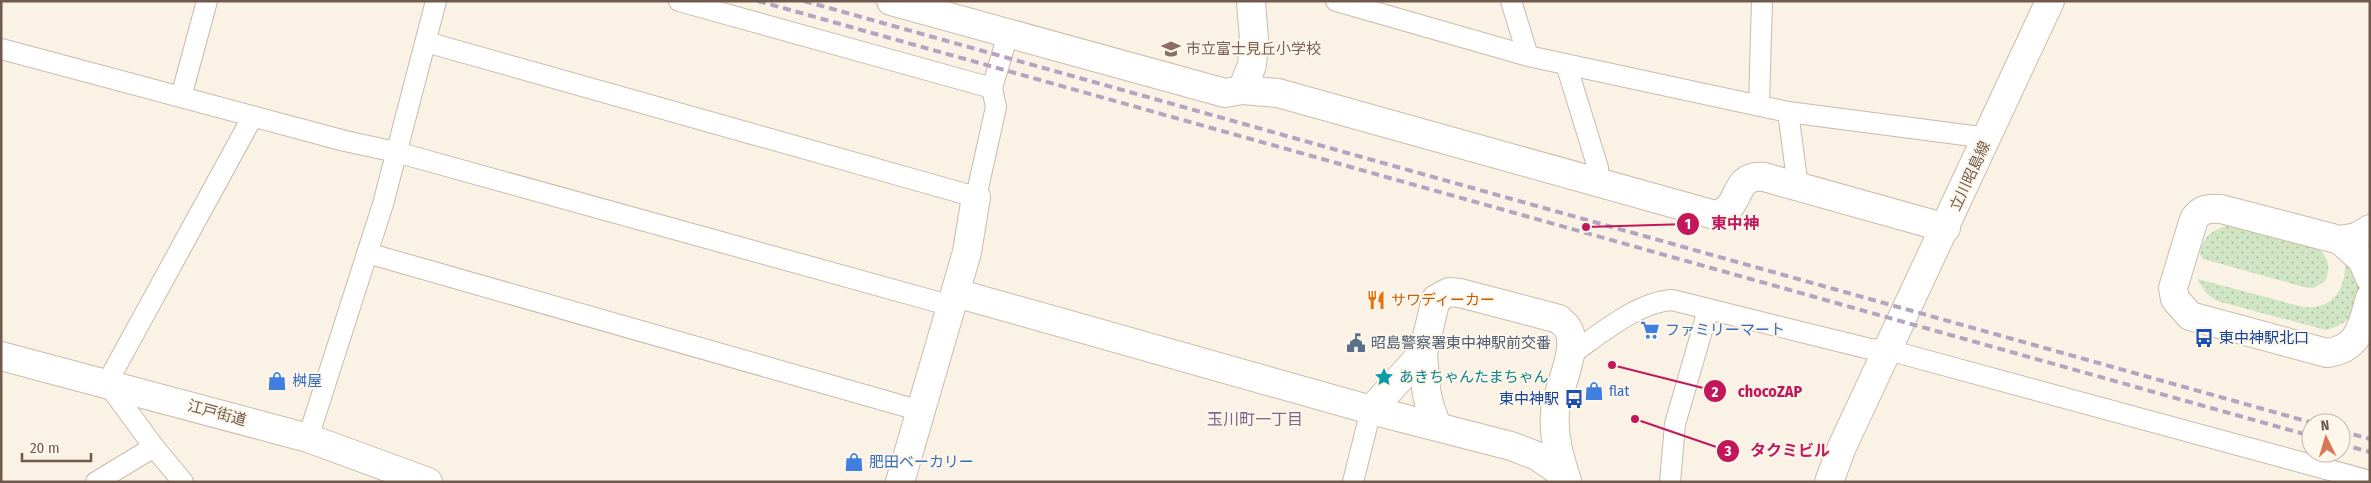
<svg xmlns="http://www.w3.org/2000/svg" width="2371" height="483" viewBox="0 0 2371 483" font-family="'Fira Sans Condensed','Noto Sans JP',sans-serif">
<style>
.grass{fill:url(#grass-dots)}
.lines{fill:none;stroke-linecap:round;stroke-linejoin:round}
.street-casing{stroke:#c9baac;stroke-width:22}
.secondary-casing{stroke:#cba;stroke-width:30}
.street{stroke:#fff;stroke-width:20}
.secondary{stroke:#fff;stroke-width:28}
.rail{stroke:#b5a4c1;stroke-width:4;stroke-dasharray:8 5;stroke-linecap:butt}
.labels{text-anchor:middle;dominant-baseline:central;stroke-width:4;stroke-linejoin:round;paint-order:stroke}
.education-label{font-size:15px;fill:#785e54;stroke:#fdf6ea;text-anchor:start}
.street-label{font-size:15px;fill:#6f5a4c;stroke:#fdf6ea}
.food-label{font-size:15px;fill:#c56008;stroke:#fdf6ea;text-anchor:start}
.shop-label{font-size:15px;fill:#366cbe;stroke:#fdf6ea;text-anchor:start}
.transit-label{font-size:15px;fill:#164399;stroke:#fdf6ea;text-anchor:start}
.service-label{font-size:15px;fill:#4e5e75;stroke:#fdf6ea;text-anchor:start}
.culture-label{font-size:15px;fill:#0d838f;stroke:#fdf6ea;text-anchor:start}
.neighbourhood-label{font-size:16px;fill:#80658c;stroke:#fdf6ea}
.leader{fill:none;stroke:#c2185b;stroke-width:2}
.callout-dot{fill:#c2185b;stroke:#fdf6ea;stroke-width:2}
.mark-label{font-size:15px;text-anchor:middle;font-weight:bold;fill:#fff}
.callout-label{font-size:16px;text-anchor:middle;font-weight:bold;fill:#c2185b;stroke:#fdf6ea;stroke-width:4;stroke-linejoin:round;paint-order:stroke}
</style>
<defs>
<pattern id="grass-dots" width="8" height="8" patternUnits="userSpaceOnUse" patternTransform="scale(1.25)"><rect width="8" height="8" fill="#d0e5c4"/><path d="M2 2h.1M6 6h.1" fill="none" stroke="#adbda1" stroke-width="1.8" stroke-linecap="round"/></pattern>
</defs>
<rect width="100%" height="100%" fill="#faf2e4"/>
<path class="grass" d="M 2231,225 L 2316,247 C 2328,256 2332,267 2325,281 L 2314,288 L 2304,287 L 2203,259 L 2200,254 C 2202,237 2214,228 2231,225 Z
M 2345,259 L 2361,286 C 2354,310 2354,323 2326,330 L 2217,301 L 2207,294 L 2198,281 L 2198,279 L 2299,306 C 2332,313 2347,289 2345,259 Z"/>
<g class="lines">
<g class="street-casing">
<path id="street" d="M 679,1 L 992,88
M 1336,1 L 1528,56 L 1788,112 L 1988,138
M 1511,1 L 1528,56
M 426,42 L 976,197 L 996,107 L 992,88 L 1008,34
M 1,49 L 345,141 L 396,152 L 952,306
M 1566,64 L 1598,168 L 1598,181
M 181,97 L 207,1
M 1759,105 L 1762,1
M 1788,112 L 1798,187
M 367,253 L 921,411
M 1570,355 C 1599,335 1637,302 1672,300 L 1870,349 L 1888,350 L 2370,481
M 308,438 L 383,204 L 436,1
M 96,482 L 154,447
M 183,482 L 154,447 L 107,383 L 253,116
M 1353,482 L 1371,410
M 1670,482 L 1675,424 L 1708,310"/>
</g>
<g class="secondary-casing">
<path id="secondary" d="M 891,1 L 1225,93 L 1242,90 L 1278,93 L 1715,215 C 1744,209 1730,174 1764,177 L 1946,228
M 1242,90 L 1252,65 L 1254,40 L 1251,1
M 2370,229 L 2357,237 L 2340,240 L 2221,209 C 2208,208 2201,209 2194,219 L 2173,288 L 2175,299 L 2190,316 L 2327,353 C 2360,349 2362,325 2370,298
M 2340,240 L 2362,260 L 2370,278
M 956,293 L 1371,410 L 1511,446 L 1537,456 L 1555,468 L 1567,482
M 1423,353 C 1425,381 1425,401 1438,427
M 1,356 L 308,438 L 428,482
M 1371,410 L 1423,353 L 1436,299 L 1449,292 L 1460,293 L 1559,319 C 1561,322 1565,324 1567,327 C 1581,347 1556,391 1555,413 C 1553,437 1560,459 1567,481
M 900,482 L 967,252 L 976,197
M 1829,482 L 1842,447 L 2050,1"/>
</g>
<use href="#street" class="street"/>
<use href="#secondary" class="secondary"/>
<path class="rail" d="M 758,1 L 2311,436
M 804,1 L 2313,423
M 2341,431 L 2370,439
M 2341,444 L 2370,452"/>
</g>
<defs>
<g id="school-bare" transform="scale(1.5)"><path d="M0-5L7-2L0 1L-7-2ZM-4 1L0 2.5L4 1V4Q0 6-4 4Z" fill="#8d6e63" stroke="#fdf6ea" stroke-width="2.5" paint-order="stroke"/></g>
<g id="restaurant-bare" transform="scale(1.5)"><path d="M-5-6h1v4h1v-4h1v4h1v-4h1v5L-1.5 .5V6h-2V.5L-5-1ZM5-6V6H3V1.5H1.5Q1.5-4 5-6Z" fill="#e8710a" stroke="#fdf6ea" stroke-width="2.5" paint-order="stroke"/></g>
<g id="supermarket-bare" transform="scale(1.5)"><path d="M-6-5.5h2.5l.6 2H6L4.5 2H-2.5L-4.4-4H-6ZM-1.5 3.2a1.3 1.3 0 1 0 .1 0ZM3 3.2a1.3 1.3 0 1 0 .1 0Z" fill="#3f7fe0" stroke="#fdf6ea" stroke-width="2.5" paint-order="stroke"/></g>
<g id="bus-bare" transform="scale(1.5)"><path d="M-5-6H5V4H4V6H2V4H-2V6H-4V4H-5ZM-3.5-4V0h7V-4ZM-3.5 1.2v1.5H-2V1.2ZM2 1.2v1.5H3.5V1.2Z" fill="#1a4fb4" stroke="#fdf6ea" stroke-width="2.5" paint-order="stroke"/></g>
<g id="civic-bare" transform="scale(1.5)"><path d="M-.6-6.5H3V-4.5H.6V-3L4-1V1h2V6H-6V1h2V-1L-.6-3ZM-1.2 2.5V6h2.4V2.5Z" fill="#5c6f8a" stroke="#fdf6ea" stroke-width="2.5" paint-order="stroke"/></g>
<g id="sight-bare" transform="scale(1.5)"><path d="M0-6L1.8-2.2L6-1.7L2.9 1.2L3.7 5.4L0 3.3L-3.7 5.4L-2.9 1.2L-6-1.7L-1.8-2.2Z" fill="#0f9aa8" stroke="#fdf6ea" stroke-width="2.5" paint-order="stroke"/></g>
<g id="shop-bare" transform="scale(1.5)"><path d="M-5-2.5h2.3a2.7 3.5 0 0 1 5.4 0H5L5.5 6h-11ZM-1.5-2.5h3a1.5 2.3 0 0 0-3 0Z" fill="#3f7fe0" stroke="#fdf6ea" stroke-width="2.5" paint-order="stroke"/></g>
</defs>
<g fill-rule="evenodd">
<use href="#school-bare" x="1171" y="49"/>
<use href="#restaurant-bare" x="1376" y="300"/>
<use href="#supermarket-bare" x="1650" y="330"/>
<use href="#bus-bare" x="2204" y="338"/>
<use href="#civic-bare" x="1356" y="343"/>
<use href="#sight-bare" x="1384" y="377"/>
<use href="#shop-bare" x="277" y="381"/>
<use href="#shop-bare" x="1594" y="391"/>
<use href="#bus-bare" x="1574" y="399"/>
<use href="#shop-bare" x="854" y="462"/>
</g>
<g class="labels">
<g class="education-label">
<text x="1186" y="49">市立富士見丘小学校</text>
</g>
<g class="street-label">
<text transform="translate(1970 176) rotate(-65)">立川昭島線</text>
<text transform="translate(217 413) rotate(15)">江戸街道</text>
</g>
<g class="food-label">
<text x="1391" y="300">サワディーカー</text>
</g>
<g class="shop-label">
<text x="1665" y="330">ファミリーマート</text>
<text x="292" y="381">桝屋</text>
<text x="1609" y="391">flat</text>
<text x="869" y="462">肥田ベーカリー</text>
</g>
<g class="transit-label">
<text x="2219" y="338">東中神駅北口</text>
<text x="1559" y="399" text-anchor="end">東中神駅</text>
</g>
<g class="service-label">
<text x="1371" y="343">昭島警察署東中神駅前交番</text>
</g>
<g class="culture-label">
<text x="1399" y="377">あきちゃんたまちゃん</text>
</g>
<g class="neighbourhood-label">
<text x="1255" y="419">玉川町一丁目</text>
</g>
</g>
<path class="leader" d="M1586 227L1688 224M1612 365L1715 391M1635 419L1728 451"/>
<g class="callout-dot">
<circle cx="1586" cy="227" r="5"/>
<circle cx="1612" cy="365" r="5"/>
<circle cx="1635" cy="419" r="5"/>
<circle cx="1688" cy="224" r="12"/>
<circle cx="1715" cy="391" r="12"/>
<circle cx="1728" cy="451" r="12"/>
</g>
<g class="mark-label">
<text x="1688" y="229">1</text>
<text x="1715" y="397">2</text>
<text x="1728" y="456">3</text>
</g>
<g class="callout-label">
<text x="1735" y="229">東中神</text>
<text x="1770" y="397">chocoZAP</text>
<text x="1790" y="456">タクミビル</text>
</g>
<rect width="2371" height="483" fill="none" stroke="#6f5a4c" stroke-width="5"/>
<g transform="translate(2326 438) rotate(355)"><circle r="24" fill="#fdf6ea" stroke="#c4b8ab"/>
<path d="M0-4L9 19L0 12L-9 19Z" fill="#d77855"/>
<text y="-8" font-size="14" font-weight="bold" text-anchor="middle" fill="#6f5a4c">N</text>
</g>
<path d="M22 453v8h69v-8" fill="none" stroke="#6f5a4c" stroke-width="2.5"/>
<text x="30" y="453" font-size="15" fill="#6f5a4c" stroke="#fdf6ea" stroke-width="4" paint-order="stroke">20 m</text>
</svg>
